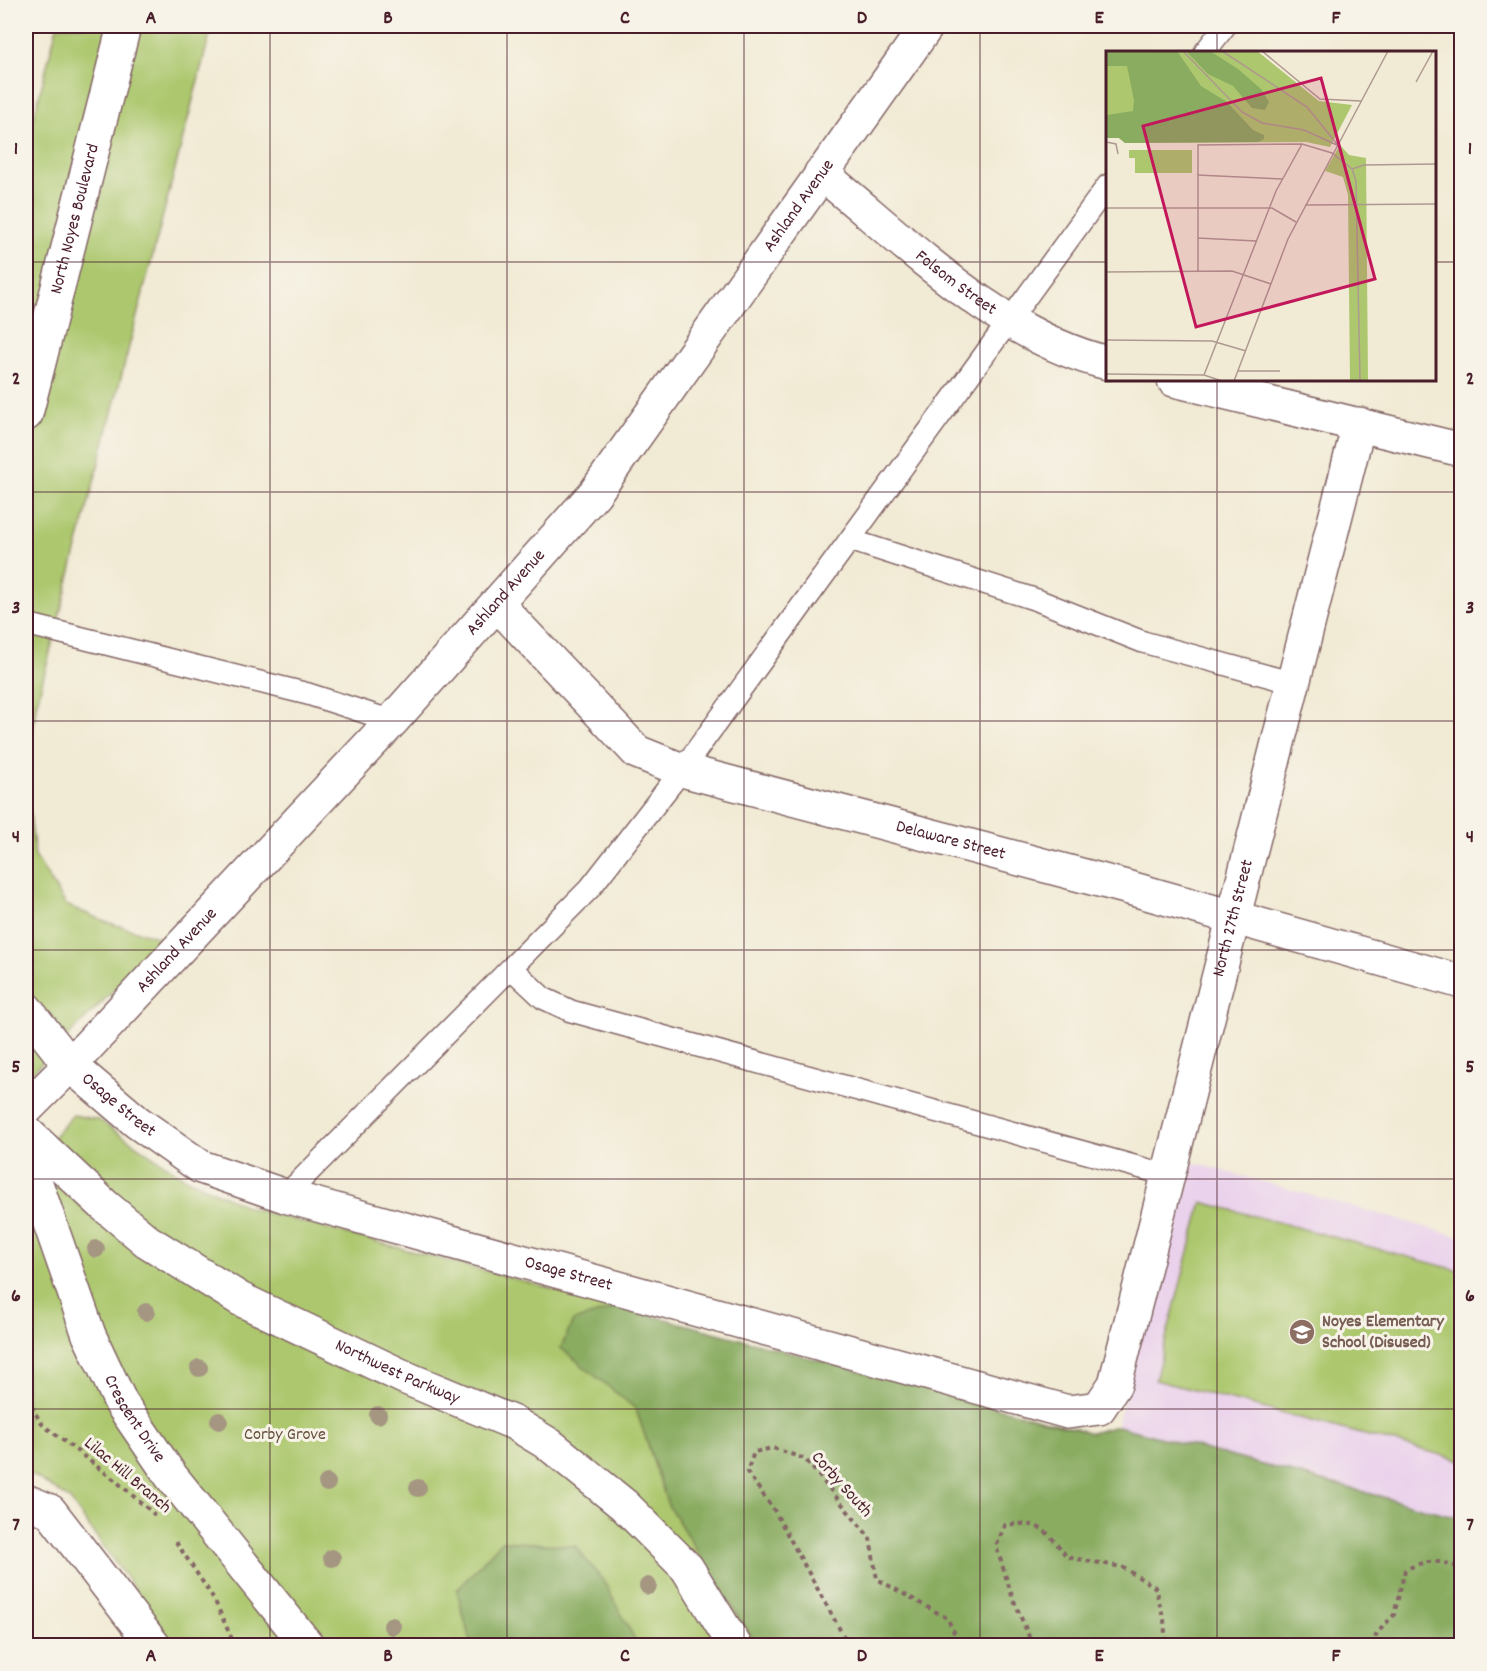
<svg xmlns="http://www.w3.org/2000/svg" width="1487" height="1671" viewBox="0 0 1487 1671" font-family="Dekko,sans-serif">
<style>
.built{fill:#ead1ec}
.green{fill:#acc76d;stroke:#7b734c;stroke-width:1.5}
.forest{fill:#89ac60;stroke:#6a6646;stroke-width:1.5}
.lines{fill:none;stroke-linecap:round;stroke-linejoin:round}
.service-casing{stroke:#846666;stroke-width:24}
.minor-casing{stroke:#846666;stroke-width:36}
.tertiary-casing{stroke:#846666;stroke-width:36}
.path{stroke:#846666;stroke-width:4;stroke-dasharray:4.5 4.5;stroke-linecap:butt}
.service{stroke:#fff;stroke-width:21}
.minor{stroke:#fff;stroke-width:33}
.tertiary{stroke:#fff;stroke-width:33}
.tree{fill:#a59682}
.grid{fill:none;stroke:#4a1f2b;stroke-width:1.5;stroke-opacity:0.55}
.labels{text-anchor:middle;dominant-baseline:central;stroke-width:6;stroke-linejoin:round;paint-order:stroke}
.street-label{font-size:18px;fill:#4a1f2b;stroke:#f7f3e8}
.education-label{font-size:18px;font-weight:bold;fill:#785e54;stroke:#f7f3e8;text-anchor:start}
.park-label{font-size:18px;fill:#67513f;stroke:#f7f3e8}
.inset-road{fill:none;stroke:#ae9990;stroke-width:1.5}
.view{fill:#c2185b;fill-opacity:0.15;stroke:#c2185b;stroke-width:3}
.inset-edge{fill:none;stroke:#4a1f2b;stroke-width:3}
.neatline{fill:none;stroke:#4a1f2b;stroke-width:2}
.grid-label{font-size:20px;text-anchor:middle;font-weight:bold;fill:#4a1f2b}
</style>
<rect width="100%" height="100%" fill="#f7f3e8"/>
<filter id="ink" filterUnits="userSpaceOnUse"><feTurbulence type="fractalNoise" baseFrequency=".0167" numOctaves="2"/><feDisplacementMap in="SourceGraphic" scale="12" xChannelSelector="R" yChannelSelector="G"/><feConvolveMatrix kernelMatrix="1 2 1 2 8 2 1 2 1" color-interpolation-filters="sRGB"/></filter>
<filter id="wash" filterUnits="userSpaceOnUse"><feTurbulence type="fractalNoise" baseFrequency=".008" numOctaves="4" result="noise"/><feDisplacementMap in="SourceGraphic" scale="24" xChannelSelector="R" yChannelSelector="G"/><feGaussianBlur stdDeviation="1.35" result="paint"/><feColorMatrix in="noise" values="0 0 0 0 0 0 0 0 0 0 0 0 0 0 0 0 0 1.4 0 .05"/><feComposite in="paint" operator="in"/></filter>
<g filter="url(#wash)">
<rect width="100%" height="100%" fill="#f1ead4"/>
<path class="built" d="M 1187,1161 L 1461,1237 L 1461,1518 L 1117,1426 Z"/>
<path class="green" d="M 57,26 L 212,26 L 36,706 L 26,781 L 26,148 Z
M 26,782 L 35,856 L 66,905 L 109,923 L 164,939 L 26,1079 Z
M 73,1115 L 99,1120 L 185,1178 L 250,1208 L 1091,1433 L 1117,1426 L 1461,1518 L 1461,1645 L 175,1645 L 69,1499 L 36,1477 L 26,1474 L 26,1168 Z
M 1202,1202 L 1461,1271 L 1461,1460 L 1155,1380 Z"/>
<path class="forest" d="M 620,1307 L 1091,1433 L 1117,1426 L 1461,1518 L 1461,1645 L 756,1645 L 668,1505 L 636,1409 L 561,1348 L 573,1321 Z
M 502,1541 L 575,1546 L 604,1582 L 638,1645 L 471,1645 L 457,1590 Z"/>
</g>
<g filter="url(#ink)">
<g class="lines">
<g class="service-casing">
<path id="service" d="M 1205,52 L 1225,26
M 850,540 L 1037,600 L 1143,642 L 1293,683
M 26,624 L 308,694 L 392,721
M 511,968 L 543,998 L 571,1011 L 1167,1175
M 285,1196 L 590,888 L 682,770 L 1108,185"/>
</g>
<g class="minor-casing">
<g id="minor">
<path id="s1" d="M 821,173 C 906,242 999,337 1108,363"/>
<path d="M 1174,380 L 1462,450"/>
<path id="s2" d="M 497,604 L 637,752 L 682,770 L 1126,887 L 1462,982"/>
<path id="s3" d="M 70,1065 L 137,1122 L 201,1167 L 285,1196 L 1068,1412 L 1099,1408 L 1115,1384 L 1359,424"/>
<path d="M 26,1501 L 50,1511 L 154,1646"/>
</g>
</g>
<g class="tertiary-casing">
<g id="tertiary">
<path id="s4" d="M 26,414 L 124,26"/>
<path d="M 26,1009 L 70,1065"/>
<path id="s5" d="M 26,1109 L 70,1065 L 392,721 L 595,493 L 927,26"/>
<path id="s6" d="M 26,1132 L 104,1205 L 147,1241 L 240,1299 L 406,1378 L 514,1423 L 550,1445 L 624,1505 L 687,1568 L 735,1646"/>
<path id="s7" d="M 26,1155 L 89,1335 L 121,1403 L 171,1476 L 308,1646"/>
</g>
</g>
<path class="path" d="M 26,1399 L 43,1425 L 116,1481 L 155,1515
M 176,1542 L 214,1599 L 235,1646
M 849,1646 L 774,1510 L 747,1472 L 754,1452 L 773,1448 L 805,1459 L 870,1538 L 877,1579 L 947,1618 L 961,1646
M 1033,1646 L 1012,1596 L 996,1546 L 1005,1525 C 1041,1520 1047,1531 1067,1557 L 1122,1567 L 1155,1587 L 1164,1620 L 1166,1646
M 1372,1646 L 1377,1633 L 1394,1615 L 1405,1570 C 1427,1559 1439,1559 1462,1569"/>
<use href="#service" class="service"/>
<use href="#minor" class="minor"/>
<use href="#tertiary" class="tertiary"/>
</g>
<g class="tree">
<circle cx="96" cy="1249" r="9"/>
<circle cx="146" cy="1312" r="9"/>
<circle cx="199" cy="1368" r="9"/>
<circle cx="378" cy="1415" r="9"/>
<circle cx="219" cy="1421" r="9"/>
<circle cx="327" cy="1483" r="9"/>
<circle cx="418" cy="1488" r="9"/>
<circle cx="332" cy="1558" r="9"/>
<circle cx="648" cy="1586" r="9"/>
<circle cx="392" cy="1626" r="9"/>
</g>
</g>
<path class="grid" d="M 270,26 L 270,1646M 507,26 L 507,1646M 744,26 L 744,1646M 980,26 L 980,1646M 1217,26 L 1217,52M 26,262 L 1108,262M 1434,262 L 1462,262M 1217,380 L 1217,1646M 26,492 L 1462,492M 26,721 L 1462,721M 26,950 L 1462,950M 26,1179 L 1462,1179M 26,1409 L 1462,1409"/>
<defs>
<g id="school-disc" transform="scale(1.35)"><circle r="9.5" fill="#8d6e63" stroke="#f7f3e8"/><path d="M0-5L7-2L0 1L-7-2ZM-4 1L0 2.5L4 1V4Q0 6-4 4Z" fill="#fff"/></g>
</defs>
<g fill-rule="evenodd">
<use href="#school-disc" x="1302" y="1332"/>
</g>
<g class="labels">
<g class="street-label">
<text stroke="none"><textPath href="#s5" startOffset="1191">Ashland Avenue</textPath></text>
<text stroke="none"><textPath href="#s4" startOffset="201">North Noyes Boulevard</textPath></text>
<text stroke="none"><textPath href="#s1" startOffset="174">Folsom Street</textPath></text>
<text stroke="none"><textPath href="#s5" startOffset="705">Ashland Avenue</textPath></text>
<text stroke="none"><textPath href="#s2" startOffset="530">Delaware Street</textPath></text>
<text stroke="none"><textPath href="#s3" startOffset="1608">North 27th Street</textPath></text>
<text stroke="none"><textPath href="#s5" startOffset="219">Ashland Avenue</textPath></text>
<text stroke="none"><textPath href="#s3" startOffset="63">Osage Street</textPath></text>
<text stroke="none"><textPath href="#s3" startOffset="549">Osage Street</textPath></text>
<text stroke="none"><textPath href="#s6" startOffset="446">Northwest Parkway</textPath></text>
<text stroke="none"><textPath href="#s7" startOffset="286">Crescent Drive</textPath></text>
<text transform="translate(127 1476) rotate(40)">Lilac Hill Branch</text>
<text transform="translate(841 1485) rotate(48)">Corby South</text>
</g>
<g class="education-label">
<text x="1322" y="1322">Noyes Elementary<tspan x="1322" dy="21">School (Disused)</tspan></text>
</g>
<g class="park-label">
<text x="285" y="1435">Corby Grove</text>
</g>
</g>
<g transform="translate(1106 51)">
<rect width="330" height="330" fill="#f1ead4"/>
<path d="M 0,0 L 151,0 L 213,50 L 246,54 L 224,96 L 200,91 L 19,92 L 13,87 L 0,87 ZM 234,94 L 243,104 L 260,107 L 262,330 L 244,330 L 242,144 L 237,126 L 219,120 ZM 23,99 L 86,99 L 86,122 L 29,122 L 29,107 L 23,107 Z" fill="#acc76d"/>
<path d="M 0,0 L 71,0 L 95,35 L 121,51 L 147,79 L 158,84 L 158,88 L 152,91 L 19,92 L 13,87 L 0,87 L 1,64 L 27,60 L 28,49 L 21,15 L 0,15 ZM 80,0 L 104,0 L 132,18 L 155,38 L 163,51 L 159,59 L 146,57 L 127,35 L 102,23 Z" fill="#89ac60"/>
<path class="inset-road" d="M 77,0 L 136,61 L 156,72 L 198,79 L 231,94M 116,0 L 201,56 L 231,93M 156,0 L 214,48 L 255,50M 310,31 L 327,0M 0,91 L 10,93 L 12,103M 246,118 L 258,114 L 330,113M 91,124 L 177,128M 199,154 L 330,153M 0,157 L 166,157 L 190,171M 92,187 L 150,190M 0,221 L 126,220 L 165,233M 92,221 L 92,94 L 196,93 L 226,102 L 246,118 L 250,130 L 254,330M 0,289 L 106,290 L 140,300M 132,320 L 174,320M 0,323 L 98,324 L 116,330M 98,324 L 170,140 L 196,93M 128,330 L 182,188 L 282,0"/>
<path class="view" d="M 215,27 L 269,228 L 90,276 L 37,75 Z"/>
<rect width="330" height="330" class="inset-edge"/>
</g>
<rect width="1487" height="1671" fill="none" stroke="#f7f3e8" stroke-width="66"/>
<rect x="33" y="33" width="1421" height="1605" class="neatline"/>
<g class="grid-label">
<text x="151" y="23">A</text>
<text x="388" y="23">B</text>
<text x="625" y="23">C</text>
<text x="862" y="23">D</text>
<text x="1099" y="23">E</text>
<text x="1336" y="23">F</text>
<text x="16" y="154">1</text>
<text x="1470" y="154">1</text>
<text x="16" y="384">2</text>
<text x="1470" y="384">2</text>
<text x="16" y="613">3</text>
<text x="1470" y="613">3</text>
<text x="16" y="842">4</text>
<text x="1470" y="842">4</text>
<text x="16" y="1072">5</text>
<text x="1470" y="1072">5</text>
<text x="16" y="1301">6</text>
<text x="1470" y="1301">6</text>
<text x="16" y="1530">7</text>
<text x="1470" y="1530">7</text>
<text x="151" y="1661">A</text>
<text x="388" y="1661">B</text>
<text x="625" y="1661">C</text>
<text x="862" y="1661">D</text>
<text x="1099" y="1661">E</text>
<text x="1336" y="1661">F</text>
</g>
</svg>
